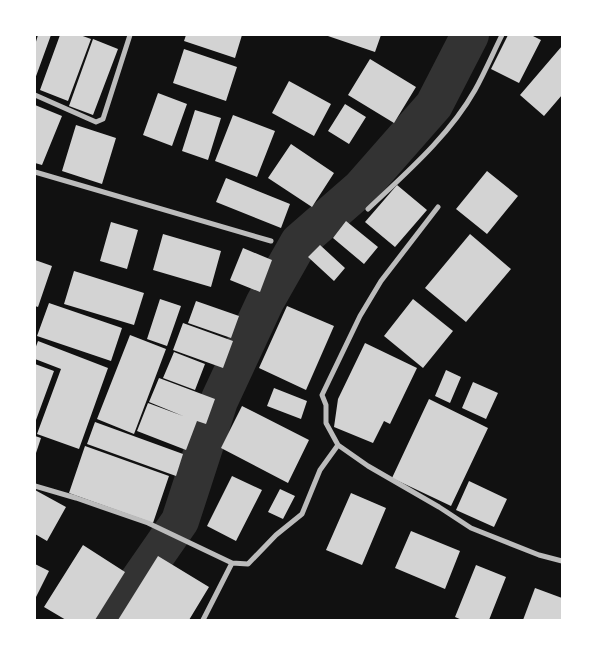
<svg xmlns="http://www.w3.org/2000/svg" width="597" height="655" viewBox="0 0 597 655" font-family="'DM Sans',sans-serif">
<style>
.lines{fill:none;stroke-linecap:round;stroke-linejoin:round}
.canal{stroke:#333;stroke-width:38}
.building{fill:#d3d3d3}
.minor{stroke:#bcbcbc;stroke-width:5}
</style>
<rect width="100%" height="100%" fill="#111"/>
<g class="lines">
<path class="canal" d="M 107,620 L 130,593 L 180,521 L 219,401 L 265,302 L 299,242 L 361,188 L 434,105 L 470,35"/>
</g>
<path class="building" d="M 38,35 L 51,35 L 35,79 L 35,45 Z
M 60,35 L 80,35 L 91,39 L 68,101 L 40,90 Z
M 186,35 L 242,35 L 235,58 L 184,41 Z
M 325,35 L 381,35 L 375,52 Z
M 508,35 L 531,35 L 541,40 L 519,83 L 491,69 Z
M 93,39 L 118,49 L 93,115 L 69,106 Z
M 562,46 L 562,95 L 544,116 L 520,95 Z
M 184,49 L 237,67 L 226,101 L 173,83 Z
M 370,59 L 416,87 L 394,123 L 348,95 Z
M 289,81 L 331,104 L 314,136 L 272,113 Z
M 158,93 L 187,104 L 172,146 L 143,135 Z
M 345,104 L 366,117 L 349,144 L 328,131 Z
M 35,105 L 62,116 L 42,165 L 35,163 Z
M 195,110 L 221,118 L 208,160 L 182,151 Z
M 233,115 L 275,131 L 257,177 L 215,161 Z
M 76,125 L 116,138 L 102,184 L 62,171 Z
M 291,144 L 334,173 L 312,207 L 268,178 Z
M 487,171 L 518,196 L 487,234 L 456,209 Z
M 226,178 L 290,204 L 281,228 L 216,202 Z
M 397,185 L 427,210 L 395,247 L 365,222 Z
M 346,221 L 378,247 L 364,264 L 333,238 Z
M 111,222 L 138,230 L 127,269 L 100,261 Z
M 163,234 L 221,251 L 211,287 L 153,270 Z
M 470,234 L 511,269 L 466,322 L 425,288 Z
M 320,245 L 345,268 L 334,281 L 308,257 Z
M 243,248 L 272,260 L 260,292 L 230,280 Z
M 35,260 L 52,266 L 38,307 L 35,306 Z
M 74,271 L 144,293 L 134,325 L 64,304 Z
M 160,299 L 181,306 L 167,346 L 147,339 Z
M 413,299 L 453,331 L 423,368 L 384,336 Z
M 196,301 L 239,316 L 231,338 L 188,323 Z
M 49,303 L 122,328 L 111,361 L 37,336 Z
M 287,306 L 334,326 L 306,390 L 259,368 Z
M 183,323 L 233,341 L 223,368 L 173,350 Z
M 130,335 L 166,349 L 134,434 L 97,419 Z
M 38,341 L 108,368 L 79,449 L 37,434 L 61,369 L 35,359 L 35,349 Z
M 365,343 L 417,368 L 390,424 L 384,421 L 373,443 L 334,427 L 338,399 Z
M 174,352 L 205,364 L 195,390 L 163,378 Z
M 35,364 L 54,371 L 36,420 L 35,419 Z
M 446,370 L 461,377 L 450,403 L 435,396 Z
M 159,378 L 215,399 L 206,424 L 197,421 L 186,450 L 137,431 L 148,403 L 183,416 L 149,402 Z
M 473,382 L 498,393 L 486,419 L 462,408 Z
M 274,388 L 307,401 L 301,419 L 267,406 Z
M 429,399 L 488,428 L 451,506 L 392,478 Z
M 242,406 L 309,440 L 288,483 L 221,448 Z
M 95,422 L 183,454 L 176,476 L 87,444 Z
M 35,436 L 41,438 L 35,456 Z
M 85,446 L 169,476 L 153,523 L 69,493 Z
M 232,476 L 262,490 L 236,541 L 207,526 Z
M 469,481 L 507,499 L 494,527 L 456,510 Z
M 280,489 L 295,496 L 283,519 L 268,512 Z
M 35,490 L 66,507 L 47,541 L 35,534 Z
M 351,493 L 386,508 L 362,565 L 326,550 Z
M 411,531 L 460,551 L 445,589 L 395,568 Z
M 83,545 L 125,572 L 95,620 L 66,620 L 44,607 Z
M 158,556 L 209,587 L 189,620 L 118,620 Z
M 35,564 L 49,571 L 35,599 Z
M 476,565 L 506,577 L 489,620 L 462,620 L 455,617 Z
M 535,588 L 562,598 L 562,620 L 523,620 Z"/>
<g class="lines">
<path class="minor" d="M 35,95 L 96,122 L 103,119 L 130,35
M 35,172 L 271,241
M 438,207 L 381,281 L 360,316 L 322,395 L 326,405 L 326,423 L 338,445 L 368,466 L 439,507 L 471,528 L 539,555 L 562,561
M 368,209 C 406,173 449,136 475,90 C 485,72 493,53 502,35
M 35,486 L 76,498 L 148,523 L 232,563 L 248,564 L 276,535 L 302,514 L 320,470 L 338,445
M 203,620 L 232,563"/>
</g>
<rect width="597" height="655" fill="none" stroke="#ffffff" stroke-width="72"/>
</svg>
